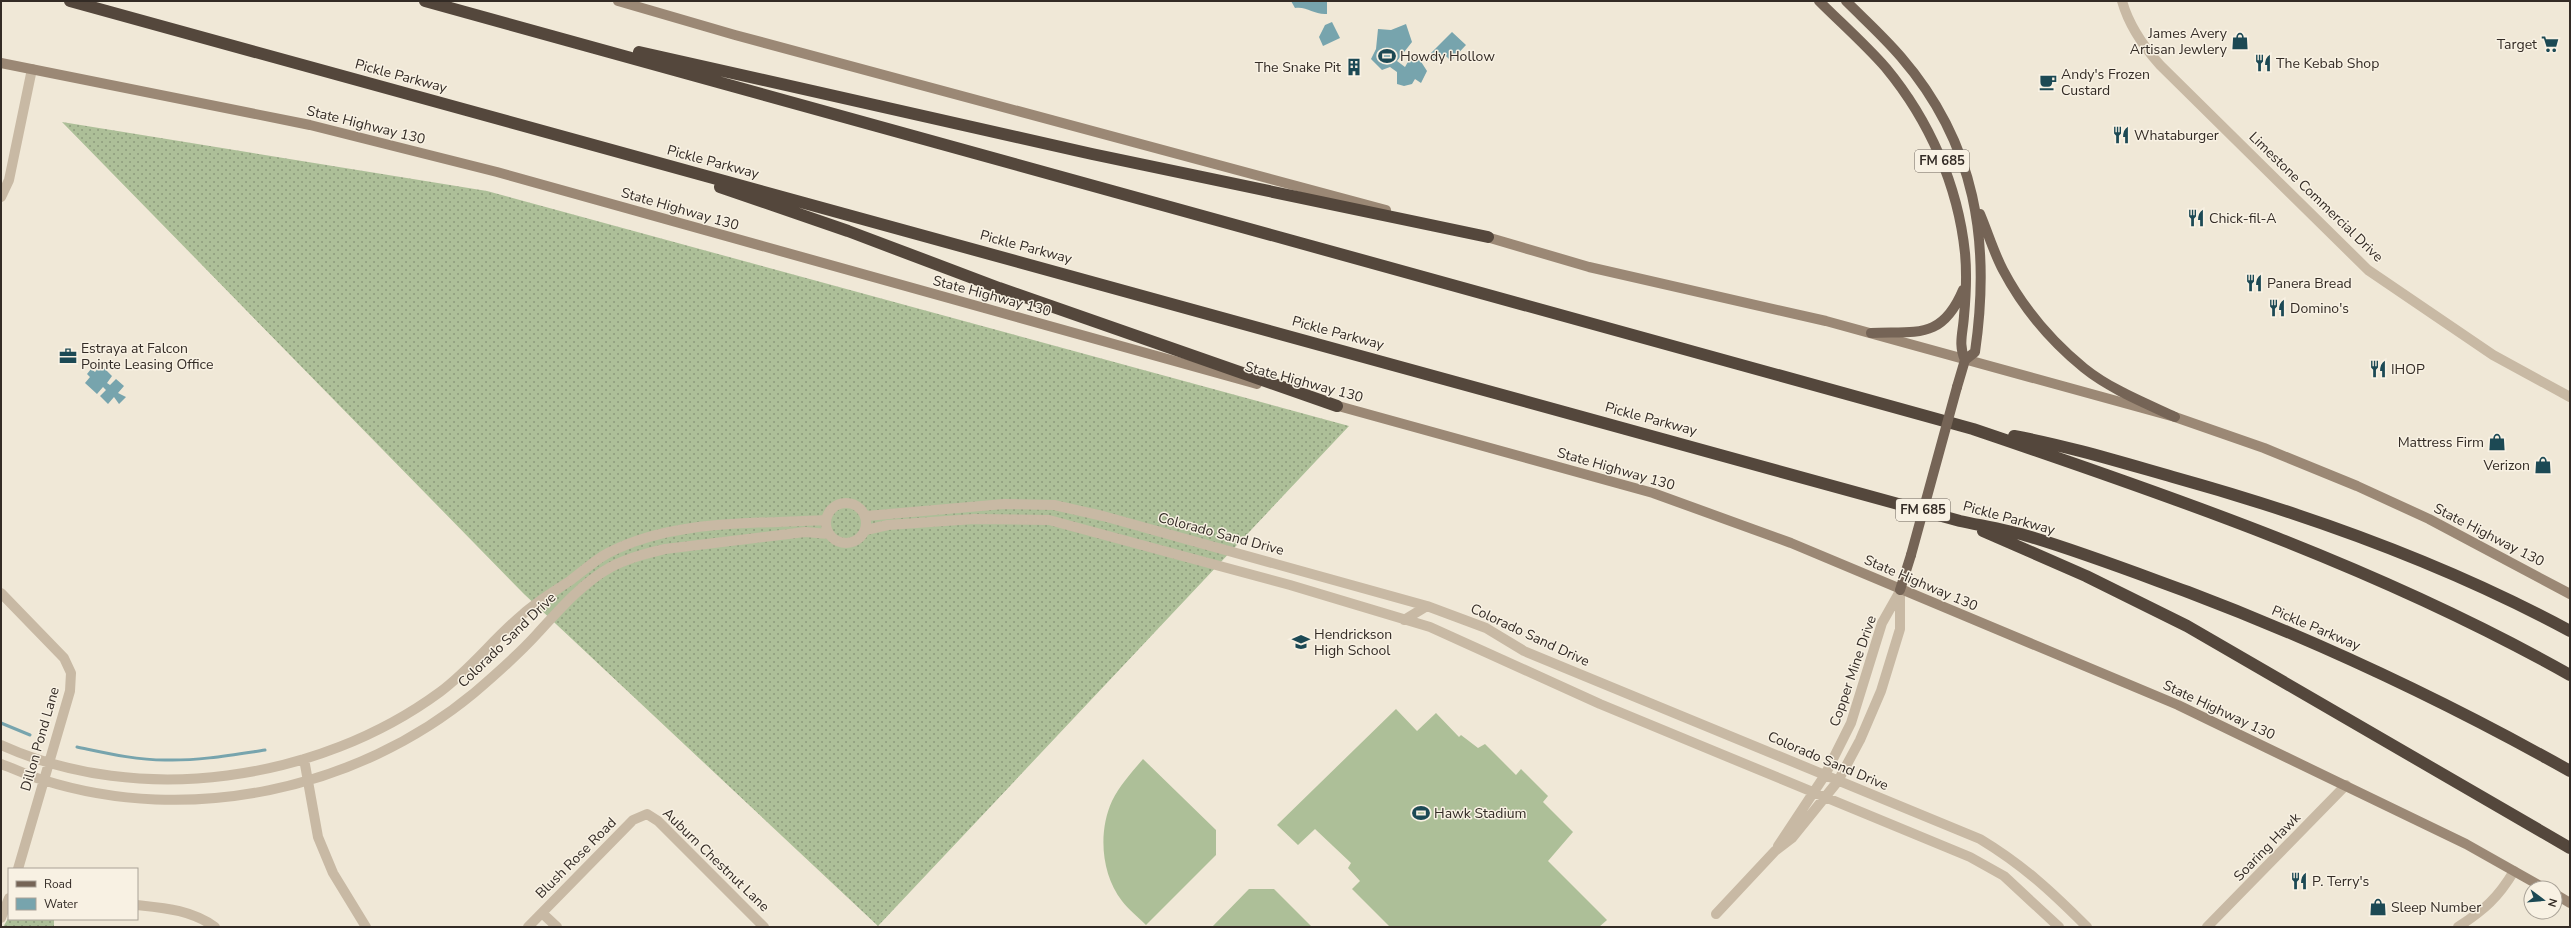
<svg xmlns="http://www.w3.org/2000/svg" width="2571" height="928" viewBox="0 0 2571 928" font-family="'Nunito Sans',sans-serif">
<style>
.grass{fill:url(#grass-dots)}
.garden{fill:#adbf98}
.water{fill:#77a4ad}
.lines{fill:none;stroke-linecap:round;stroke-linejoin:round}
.stream{stroke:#77a4ad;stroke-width:3}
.street{stroke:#c8b9a4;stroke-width:10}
.secondary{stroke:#9b8875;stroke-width:10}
.primary{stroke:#756456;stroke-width:10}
.highway{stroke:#54473c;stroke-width:12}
.primary-bridge{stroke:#756456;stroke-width:10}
.labels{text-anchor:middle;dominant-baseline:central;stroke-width:3;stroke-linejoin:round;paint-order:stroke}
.shield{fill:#f8f1e3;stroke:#6e665e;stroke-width:1}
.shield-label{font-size:13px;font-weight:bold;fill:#332b25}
.poi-label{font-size:14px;fill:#332b25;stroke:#f8f1e3;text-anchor:start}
.street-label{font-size:14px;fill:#332b25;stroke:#f8f1e3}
</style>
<defs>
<pattern id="grass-dots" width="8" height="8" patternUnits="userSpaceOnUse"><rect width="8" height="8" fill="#adbf98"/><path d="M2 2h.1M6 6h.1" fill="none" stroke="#8d9b7c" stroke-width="1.8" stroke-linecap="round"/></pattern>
</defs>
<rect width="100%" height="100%" fill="#f0e8d7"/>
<path class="grass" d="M 62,122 L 487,191 L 1349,426 L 878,926 L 524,594 Z
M 9,917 L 9,919 L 54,919 L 54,927 L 3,927 Z"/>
<path class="garden" d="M 1396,709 L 1417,731 L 1436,713 L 1459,737 L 1461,735 L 1478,748 L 1485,744 L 1516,775 L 1521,769 L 1548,796 L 1543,802 L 1573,832 L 1548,861 L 1607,920 L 1599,927 L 1390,927 L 1352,889 L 1360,881 L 1348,868 L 1351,863 L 1315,829 L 1298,845 L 1277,825 Z
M 1143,759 L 1216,830 L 1216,855 L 1146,925 C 1138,917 1128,909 1122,901 C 1101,874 1098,832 1112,801 C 1120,785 1132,772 1143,759 Z
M 1249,889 L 1274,889 L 1312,927 L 1212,927 Z"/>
<path class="water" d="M 1291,1 L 1327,1 L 1327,14 C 1314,15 1307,6 1295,8 Z
M 1332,22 L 1340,38 L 1323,46 L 1319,37 L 1325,25 Z
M 1406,24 L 1412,42 L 1397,61 L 1405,67 L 1409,60 L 1418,57 L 1427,71 L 1421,83 L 1415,79 L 1412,84 L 1404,86 L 1397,84 L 1397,72 L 1390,67 L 1382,70 L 1371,59 L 1376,49 L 1378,29 L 1391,30 Z
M 1452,32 L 1466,45 L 1451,61 L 1445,55 L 1434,59 L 1430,54 Z
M 101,365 L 112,376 L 107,383 L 110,385 L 116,379 L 124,386 L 118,393 L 126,397 L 119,404 L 114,397 L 108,404 L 100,396 L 106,390 L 103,387 L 97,394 L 85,383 L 90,377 L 87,374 L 91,369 L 95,372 Z"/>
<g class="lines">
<path class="stream" d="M 1,723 L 30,735
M 77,747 C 106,753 135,760 165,760 C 198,761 232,755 265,750"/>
<path class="street" d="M 2122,1 C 2129,26 2143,46 2160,65 L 2368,270 L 2493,355 L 2570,397
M 1,197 L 9,180 L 32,69
M826 523a20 20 0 1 1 40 0a20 20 0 1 1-40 0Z
M 866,516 L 1004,504 L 1054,505 L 1103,516 L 1427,606 L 1486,628 L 1524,651 L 1980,839 C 2023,865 2051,891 2087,927
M 866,530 L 888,525 L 974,519 L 1049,520 L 1290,585 L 1430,627 L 1600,704 L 1970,857 L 2004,876 L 2059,927
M 1,593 L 64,658 L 71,673 L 70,691 L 18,869
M 1404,620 L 1427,606
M 1,745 C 140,808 319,781 440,692 C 471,669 494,638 523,614 C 538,601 555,591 571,580 C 583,571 595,560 608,553 C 673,519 754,524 826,520
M 304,759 L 318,837 L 333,873 L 366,927
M 1,764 C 15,769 29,776 43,780 C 189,826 357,790 474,693 C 495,675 518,655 537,634 C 559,610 582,583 611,567 C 628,558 647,553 665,549 L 805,532 L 828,534
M 1778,846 L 1825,775 L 1851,723 L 1882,623 L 1899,593
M 137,905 C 165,908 191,910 215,927
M 542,913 L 557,927
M 1716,914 L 1775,851 L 1792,838 L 1838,781 L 1860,740 L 1881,691 L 1900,629 L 1900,590
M 1,918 L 9,898
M 528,927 L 633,820 L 647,814 L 658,821 L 764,927
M 2207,927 L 2346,785
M 2458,927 C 2484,910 2498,898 2514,871"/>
<path class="secondary" d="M 618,1 L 735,35 L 1386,210
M 1,63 L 310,125 L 497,172 L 1257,384
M 1480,235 L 1589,267 L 1826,321 L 2175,417 L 2264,448 L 2357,486 L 2429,519 L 2570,594
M 1331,404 L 1653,493 L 1791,543 L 2178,705 L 2466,844 L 2544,888
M 2555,894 L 2570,903"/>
<path class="primary" d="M 1819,1 C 1841,23 1865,44 1886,68 C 1929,120 1958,185 1965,253 C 1967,274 1966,295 1964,316 C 1963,333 1958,344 1965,360
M 1846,1 C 1865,20 1884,37 1901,57 C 1976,144 1991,242 1975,352 L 1965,360 L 1957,387
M 1980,214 C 1988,233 1994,253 2003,270 C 2023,308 2051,341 2084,368 C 2110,389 2145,403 2175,417
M 1871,333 C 1917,331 1942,340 1963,290
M 1900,590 L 1911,555"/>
<path class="highway" d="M 70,1 L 1960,521 C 1983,526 2008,530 2031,537 C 2084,553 2136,573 2188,592 C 2320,642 2447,702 2570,771
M 425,1 L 1973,429 C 2177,498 2382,569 2570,675
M 639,52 L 1092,154 L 1488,237
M 720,187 L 848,231 L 999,288 L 1337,406
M 2014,436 C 2068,446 2120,462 2173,477 C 2310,515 2444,563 2570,631
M 1983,531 L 2086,576 L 2187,626 L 2570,848"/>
<path class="primary-bridge" d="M 1911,555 L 1957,387"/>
</g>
<defs>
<g id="shop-bare" transform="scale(1.38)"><path d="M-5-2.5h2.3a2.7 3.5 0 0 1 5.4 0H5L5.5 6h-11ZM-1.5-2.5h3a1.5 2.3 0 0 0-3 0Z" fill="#1c4954" stroke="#f8f1e3" stroke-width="2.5" paint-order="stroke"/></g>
<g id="supermarket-bare" transform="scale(1.38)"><path d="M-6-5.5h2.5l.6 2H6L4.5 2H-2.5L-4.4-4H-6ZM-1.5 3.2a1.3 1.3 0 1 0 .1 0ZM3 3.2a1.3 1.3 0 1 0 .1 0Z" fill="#1c4954" stroke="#f8f1e3" stroke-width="2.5" paint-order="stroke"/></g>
<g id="stadium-bare" transform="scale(1.38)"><path d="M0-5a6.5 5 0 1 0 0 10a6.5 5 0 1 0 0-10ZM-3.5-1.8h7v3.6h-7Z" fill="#1c4954" stroke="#f8f1e3" stroke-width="2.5" paint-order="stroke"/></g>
<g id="restaurant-bare" transform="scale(1.38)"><path d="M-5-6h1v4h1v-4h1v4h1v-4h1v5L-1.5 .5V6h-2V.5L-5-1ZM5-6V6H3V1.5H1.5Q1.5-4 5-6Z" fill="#1c4954" stroke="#f8f1e3" stroke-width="2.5" paint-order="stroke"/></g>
<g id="building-bare" transform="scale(1.38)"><path d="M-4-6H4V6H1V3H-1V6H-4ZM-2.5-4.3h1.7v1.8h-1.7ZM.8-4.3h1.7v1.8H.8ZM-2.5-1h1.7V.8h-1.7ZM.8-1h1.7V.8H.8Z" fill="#1c4954" stroke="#f8f1e3" stroke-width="2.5" paint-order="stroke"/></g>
<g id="cafe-bare" transform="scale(1.38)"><path d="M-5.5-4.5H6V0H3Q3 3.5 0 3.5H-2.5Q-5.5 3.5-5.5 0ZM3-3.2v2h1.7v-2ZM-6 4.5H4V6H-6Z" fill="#1c4954" stroke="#f8f1e3" stroke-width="2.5" paint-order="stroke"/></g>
<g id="office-bare" transform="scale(1.38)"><path d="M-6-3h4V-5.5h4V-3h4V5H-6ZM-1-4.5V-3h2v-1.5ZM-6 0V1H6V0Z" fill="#1c4954" stroke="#f8f1e3" stroke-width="2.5" paint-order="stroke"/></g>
<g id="school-bare" transform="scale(1.38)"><path d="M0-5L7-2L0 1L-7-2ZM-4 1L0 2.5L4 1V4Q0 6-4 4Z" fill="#1c4954" stroke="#f8f1e3" stroke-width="2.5" paint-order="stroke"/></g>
</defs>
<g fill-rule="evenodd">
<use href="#shop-bare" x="2240" y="41"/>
<use href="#supermarket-bare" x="2550" y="44"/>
<use href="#stadium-bare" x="1387" y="56"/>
<use href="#restaurant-bare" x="2263" y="63"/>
<use href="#building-bare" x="1354" y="67"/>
<use href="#cafe-bare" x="2048" y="82"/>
<use href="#restaurant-bare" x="2121" y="135"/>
<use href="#restaurant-bare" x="2196" y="218"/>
<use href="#restaurant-bare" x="2254" y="283"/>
<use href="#restaurant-bare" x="2277" y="308"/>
<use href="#office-bare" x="68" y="356"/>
<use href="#restaurant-bare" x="2378" y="369"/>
<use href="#shop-bare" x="2497" y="442"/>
<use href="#shop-bare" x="2543" y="465"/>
<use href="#school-bare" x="1301" y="642"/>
<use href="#stadium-bare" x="1421" y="813"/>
<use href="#restaurant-bare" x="2299" y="881"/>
<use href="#shop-bare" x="2378" y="907"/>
</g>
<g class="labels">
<g class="shield">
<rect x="1915" y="150" width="54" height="22" rx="3"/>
<rect x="1896" y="499" width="54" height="22" rx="3"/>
</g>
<g class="shield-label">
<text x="1942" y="161">FM 685</text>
<text x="1923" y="510">FM 685</text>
</g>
<g class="poi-label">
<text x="2227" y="33" text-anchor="end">James Avery<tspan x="2227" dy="16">Artisan Jewlery</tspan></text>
<text x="2537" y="44" text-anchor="end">Target</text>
<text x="1400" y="56">Howdy Hollow</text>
<text x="2276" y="63">The Kebab Shop</text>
<text x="1341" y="67" text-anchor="end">The Snake Pit</text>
<text x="2061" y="74">Andy's Frozen<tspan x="2061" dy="16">Custard</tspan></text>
<text x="2134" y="135">Whataburger</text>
<text x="2209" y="218">Chick-fil-A</text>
<text x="2267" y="283">Panera Bread</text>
<text x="2290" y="308">Domino's</text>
<text x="81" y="348">Estraya at Falcon<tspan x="81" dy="16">Pointe Leasing Office</tspan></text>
<text x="2391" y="369">IHOP</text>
<text x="2484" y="442" text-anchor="end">Mattress Firm</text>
<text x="2530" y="465" text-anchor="end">Verizon</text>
<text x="1314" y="634">Hendrickson<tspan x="1314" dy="16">High School</tspan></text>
<text x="1434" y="813">Hawk Stadium</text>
<text x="2312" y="881">P. Terry's</text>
<text x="2391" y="907">Sleep Number</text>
</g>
<g class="street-label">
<text transform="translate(401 76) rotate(15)">Pickle Parkway</text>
<text transform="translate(366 125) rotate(14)">State Highway 130</text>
<text transform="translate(713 162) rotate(15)">Pickle Parkway</text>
<text transform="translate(2316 197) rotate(44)">Limestone Commercial Drive</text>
<text transform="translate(680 209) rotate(16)">State Highway 130</text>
<text transform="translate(1026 247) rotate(15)">Pickle Parkway</text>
<text transform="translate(992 296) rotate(15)">State Highway 130</text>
<text transform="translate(1338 333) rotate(15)">Pickle Parkway</text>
<text transform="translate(1304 382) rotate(15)">State Highway 130</text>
<text transform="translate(1651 419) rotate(15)">Pickle Parkway</text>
<text transform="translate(1616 469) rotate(16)">State Highway 130</text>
<text transform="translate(2009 518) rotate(15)">Pickle Parkway</text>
<text transform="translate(1221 534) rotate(15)">Colorado Sand Drive</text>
<text transform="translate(2489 535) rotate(27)">State Highway 130</text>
<text transform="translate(1921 583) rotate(23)">State Highway 130</text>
<text transform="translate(2316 628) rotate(23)">Pickle Parkway</text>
<text transform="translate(1530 635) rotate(25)">Colorado Sand Drive</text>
<text transform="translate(507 640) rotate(-44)">Colorado Sand Drive</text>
<text transform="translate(1853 671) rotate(-71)">Copper Mine Drive</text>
<text transform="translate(2219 710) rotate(25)">State Highway 130</text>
<text transform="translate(40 739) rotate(-74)">Dillon Pond Lane</text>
<text transform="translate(1828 761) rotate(23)">Colorado Sand Drive</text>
<text transform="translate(2267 847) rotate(-46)">Soaring Hawk</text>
<text transform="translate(576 858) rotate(-45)">Blush Rose Road</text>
<text transform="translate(716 860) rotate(44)">Auburn Chestnut Lane</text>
</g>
</g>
<rect width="2571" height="928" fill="none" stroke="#332b25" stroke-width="4"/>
<rect x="8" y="868" width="130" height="52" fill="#f8f1e3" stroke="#a9a297"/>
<rect x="16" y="881" width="20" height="6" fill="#756456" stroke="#a9a297"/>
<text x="44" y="888" font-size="12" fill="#332b25">Road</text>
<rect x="16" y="898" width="20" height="12" fill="#77a4ad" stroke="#a9a297"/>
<text x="44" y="908" font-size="12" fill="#332b25">Water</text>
<g transform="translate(2543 900) rotate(106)"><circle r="19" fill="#f8f1e3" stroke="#a9a297"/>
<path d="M0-3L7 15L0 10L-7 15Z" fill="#1c4954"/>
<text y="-6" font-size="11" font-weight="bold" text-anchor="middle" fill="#332b25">N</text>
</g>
</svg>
